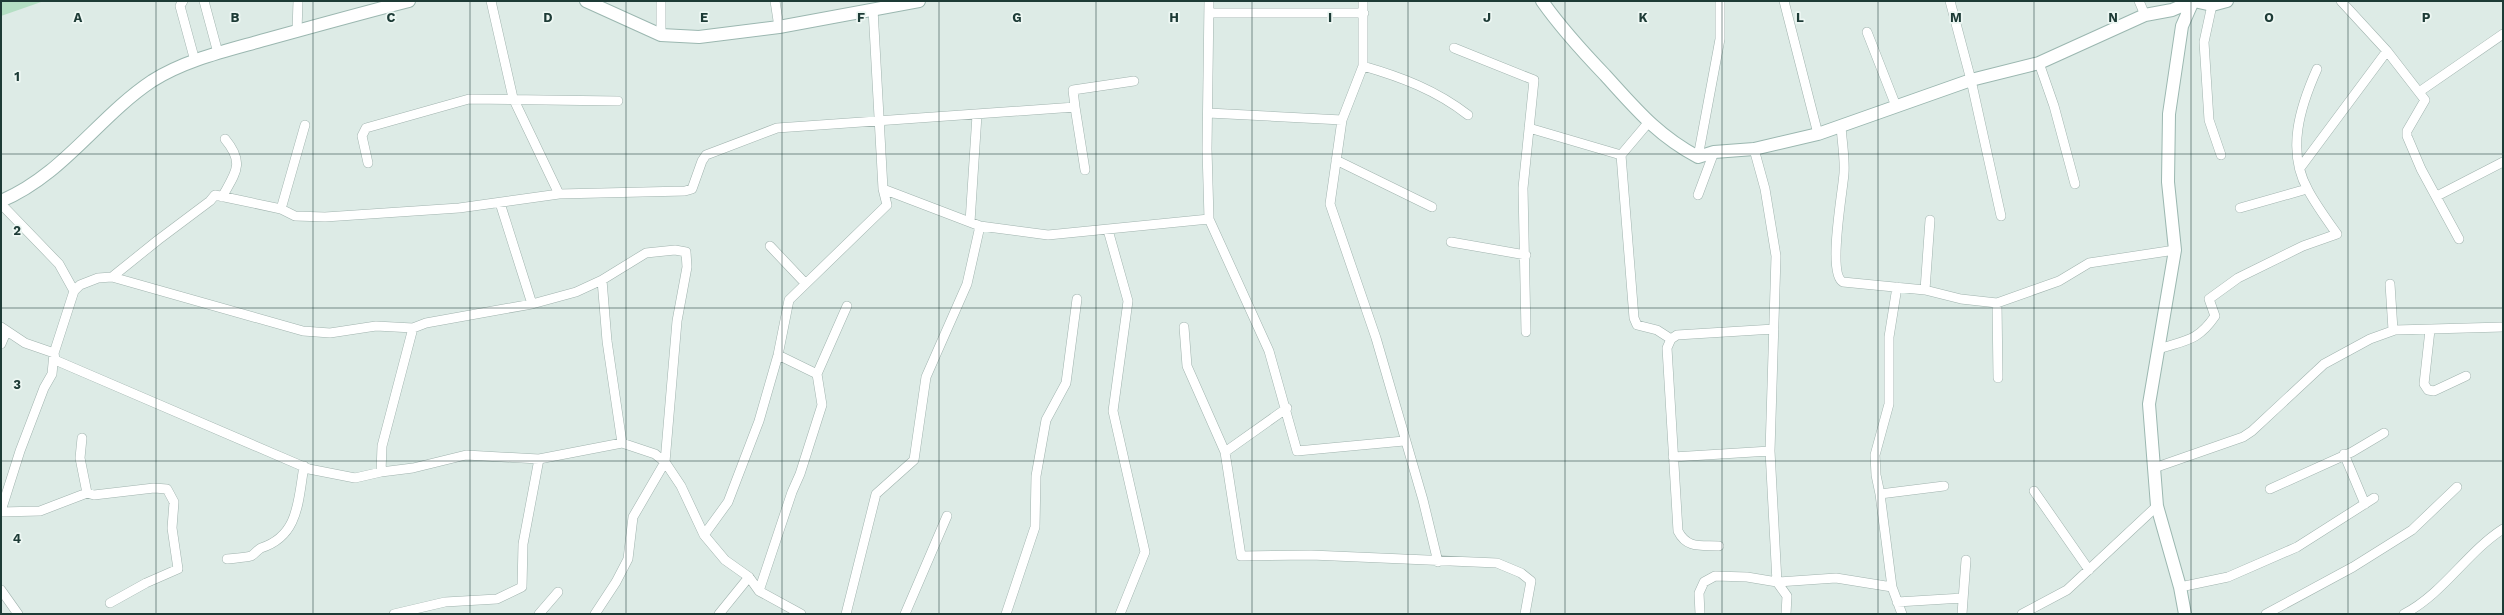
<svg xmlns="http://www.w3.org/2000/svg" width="2504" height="615" viewBox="0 0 2504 615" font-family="'Work Sans',sans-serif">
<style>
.green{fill:#b3dfc3}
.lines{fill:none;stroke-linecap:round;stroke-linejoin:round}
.street-casing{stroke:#a0b3ae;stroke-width:10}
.secondary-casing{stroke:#9bb7b0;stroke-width:14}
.street{stroke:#fff;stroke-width:9}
.secondary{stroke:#fff;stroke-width:12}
.grid{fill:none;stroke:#1d3b36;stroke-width:1;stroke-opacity:0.55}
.grid-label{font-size:13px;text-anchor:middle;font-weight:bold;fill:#1d3b36;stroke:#edf7f3;stroke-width:3.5;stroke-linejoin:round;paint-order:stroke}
</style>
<rect width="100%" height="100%" fill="#ddebe6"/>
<path class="green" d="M 1,1 L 44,1 L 1,16 Z"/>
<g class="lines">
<g class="street-casing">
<path id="street" d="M 183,1 L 180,6 L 195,61
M 204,1 L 218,53
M 491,1 L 513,98 L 559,194
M 661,1 L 661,35
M 775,1 L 779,27
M 1209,1 L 1207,149 L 1209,219 L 1269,351 L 1297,451 L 1404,441
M 1363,1 L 1363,66 L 1342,120 L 1330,204 L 1376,338 L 1423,500 L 1438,562
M 1784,1 L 1818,134
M 1950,1 L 1971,80 L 2001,216
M 2139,1 L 2145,15
M 2341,1 L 2387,51 L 2425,100 L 2407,131 L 2407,136 L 2421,169 L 2459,239
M 2212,5 L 2204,42 L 2209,120 L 2221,155
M 1209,13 L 1364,13
M 297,31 L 298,1
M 1867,32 L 1896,106
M 1454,48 L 1534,80 L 1523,188 L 1526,332
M 2039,63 L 2054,106 L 2075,184
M 1363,66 C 1401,77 1436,90 1468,115
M 2419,92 L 2503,34
M 1075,107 L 1085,170
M 1208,113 L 1342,120
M 1841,126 C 1842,142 1845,158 1844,173 C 1843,191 1827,274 1843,282 L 1925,290 L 1961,299 L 1997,303 L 2059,281 L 2089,263 L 2175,250
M 1529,128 L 1621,155 L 1648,123
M 1754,149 L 1765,189 L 1776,256 L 1770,451 L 1777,582 L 1787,596 L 1786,614
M 1621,155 L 1634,318 L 1637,325 L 1657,330 L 1671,339
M 1698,157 L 1720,39 L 1720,1
M 1336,160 L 1432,207
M 368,163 L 362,136 L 366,128 L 469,99 L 618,101
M 2300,168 L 2387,51
M 883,189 L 980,226 L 1048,235 L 1209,219
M 1698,195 L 1714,152
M 2437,196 L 2503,162
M 222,197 C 236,172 245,163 225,139
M 500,203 L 532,304
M 1,204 L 59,264 L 74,291 L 54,353 L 52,374 L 44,388 L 20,451 L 1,511
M 2240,208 L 2307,189
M 281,209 L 305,125
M 970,222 L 977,115
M 1108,230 L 1128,301 L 1113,411 L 1145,552 L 1120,614
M 1451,242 L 1526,255
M 770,246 L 805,283
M 112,277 L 303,331 L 330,333 L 376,326 L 413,328 L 426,323 L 532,304 L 576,292 L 602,280 L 646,253 L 675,250 L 686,252 L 687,267 L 677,321 L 665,462 L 633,517 L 628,559 L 616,582 L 595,614
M 602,280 L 607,341 L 622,443
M 2390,284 L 2393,330
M 1897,287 L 1889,337 L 1889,404 L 1875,455 L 1876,475 L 1880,494 L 1892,587 L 1902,614
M 1925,290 L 1930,220
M 74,291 L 80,285 L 98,278 L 112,277 L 158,240 L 210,201 L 215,195 L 281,209 L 295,216 L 325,217 L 459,208 L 559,194 L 685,191 L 692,189 L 702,161 L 706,155 L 777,128 L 1075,107 L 1073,90 L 1134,81
M 1997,303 L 1998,378
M 1,327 L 25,343 L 54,353 L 55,360 L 309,469 L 355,478 L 381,472 L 413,468 L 466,455 L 539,459 L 622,443 L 655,454 L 665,462 L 681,486 L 704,535 L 725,560 L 749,577 L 759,591 L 801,614
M 1184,327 L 1187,366 L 1225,452 L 1241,556 L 1311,555 L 1497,563 L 1521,573 L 1531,581 L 1525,614
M 2430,330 L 2424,384 L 2428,390 L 2434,391 L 2466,376
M 1,344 L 6,332
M 2159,349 C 2186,340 2198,341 2215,316 L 2209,299 L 2238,278 L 2303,246 L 2337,234 C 2327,220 2316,205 2308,190 C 2286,151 2300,107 2317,69
M 817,374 L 847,306
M 82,438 L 80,458 L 87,493
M 1225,452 L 1287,408
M 2344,454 L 2365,504
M 1673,457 L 1770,451
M 2154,468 L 2243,437 L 2252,431 L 2324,364 L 2370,339 L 2395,330 L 2503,327
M 381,472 L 382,446 L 413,328
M 2270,489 L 2352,452 L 2384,433
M 2034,491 L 2089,570
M 1880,494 L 1944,486
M 1,512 L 40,511 L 87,493 L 94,495 L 154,488 L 167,489 L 174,502 L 172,528 L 178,569 L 146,583 L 110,603
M 704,535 L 728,502 L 759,421 L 778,355 L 789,300 L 887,205 L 883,189 L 873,9
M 1719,546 C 1701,545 1687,549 1678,531 L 1667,348 L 1671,339 L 1677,335 L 1774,329
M 227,559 C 234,558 244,558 251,556 C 255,554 257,550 261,548 C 299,536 298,501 304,466
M 2180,587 L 2228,577 L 2297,547 L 2374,498
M 1,590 L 18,614
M 759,591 L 792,492 L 800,474 L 822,405 L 817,374 L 778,355
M 1897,602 L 1963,598
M 394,614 L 445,602 L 497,599 L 522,587 L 523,544 L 539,459
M 539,614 L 558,592
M 719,614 L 749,577
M 846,614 L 876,494 L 914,460 L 926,377 L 967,284 L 980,226
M 905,614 L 947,516
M 1006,614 L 1035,527 L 1036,476 L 1046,420 L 1066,383 L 1077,299
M 1700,614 L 1699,593 L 1704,582 L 1715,576 L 1747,577 L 1777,582 L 1836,578 L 1892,587
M 1962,614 L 1966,560
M 2022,614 L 2067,590 L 2157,506
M 2266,614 L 2353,567 L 2412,530 L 2457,487
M 2404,614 C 2443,594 2467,552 2503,529"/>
</g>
<g class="secondary-casing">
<path id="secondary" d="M 586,1 L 661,35 L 699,37 L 779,27 L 919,1
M 1542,1 C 1561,28 1582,51 1605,75 C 1636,109 1657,135 1698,157 L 1714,152 L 1754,149 L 1818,134 L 1971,80 L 2039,63 L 2145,15 L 2172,10 L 2193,1
M 2194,1 L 2212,5 L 2227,1
M 1,201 C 63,175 98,117 152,81 C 184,61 221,52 257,42 C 308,28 358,14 409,1
M 2185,614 L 2180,587 L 2157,506 L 2149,404 L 2175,250 L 2168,182 L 2169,114 L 2182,26 L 2193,1"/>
</g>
<use href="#street" class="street"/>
<use href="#secondary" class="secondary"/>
</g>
<path class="grid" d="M 156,1 L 156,614M 313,1 L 313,614M 470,1 L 470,614M 626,1 L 626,614M 782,1 L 782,614M 939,1 L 939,614M 1096,1 L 1096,614M 1252,1 L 1252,614M 1408,1 L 1408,614M 1565,1 L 1565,614M 1722,1 L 1722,614M 1878,1 L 1878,614M 2034,1 L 2034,614M 2191,1 L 2191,614M 2348,1 L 2348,614M 1,154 L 2503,154M 1,308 L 2503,308M 1,461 L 2503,461"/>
<g class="grid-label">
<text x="78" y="22">A</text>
<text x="235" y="22">B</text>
<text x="391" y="22">C</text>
<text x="548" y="22">D</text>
<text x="704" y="22">E</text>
<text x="861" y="22">F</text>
<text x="1017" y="22">G</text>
<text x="1174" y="22">H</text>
<text x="1330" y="22">I</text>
<text x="1487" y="22">J</text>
<text x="1643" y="22">K</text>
<text x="1800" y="22">L</text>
<text x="1956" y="22">M</text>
<text x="2113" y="22">N</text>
<text x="2269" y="22">O</text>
<text x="2426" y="22">P</text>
<text x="17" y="81">1</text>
<text x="17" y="235">2</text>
<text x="17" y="389">3</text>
<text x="17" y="543">4</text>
</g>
<rect width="2504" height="615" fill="none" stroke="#1d3b36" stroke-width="4"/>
</svg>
